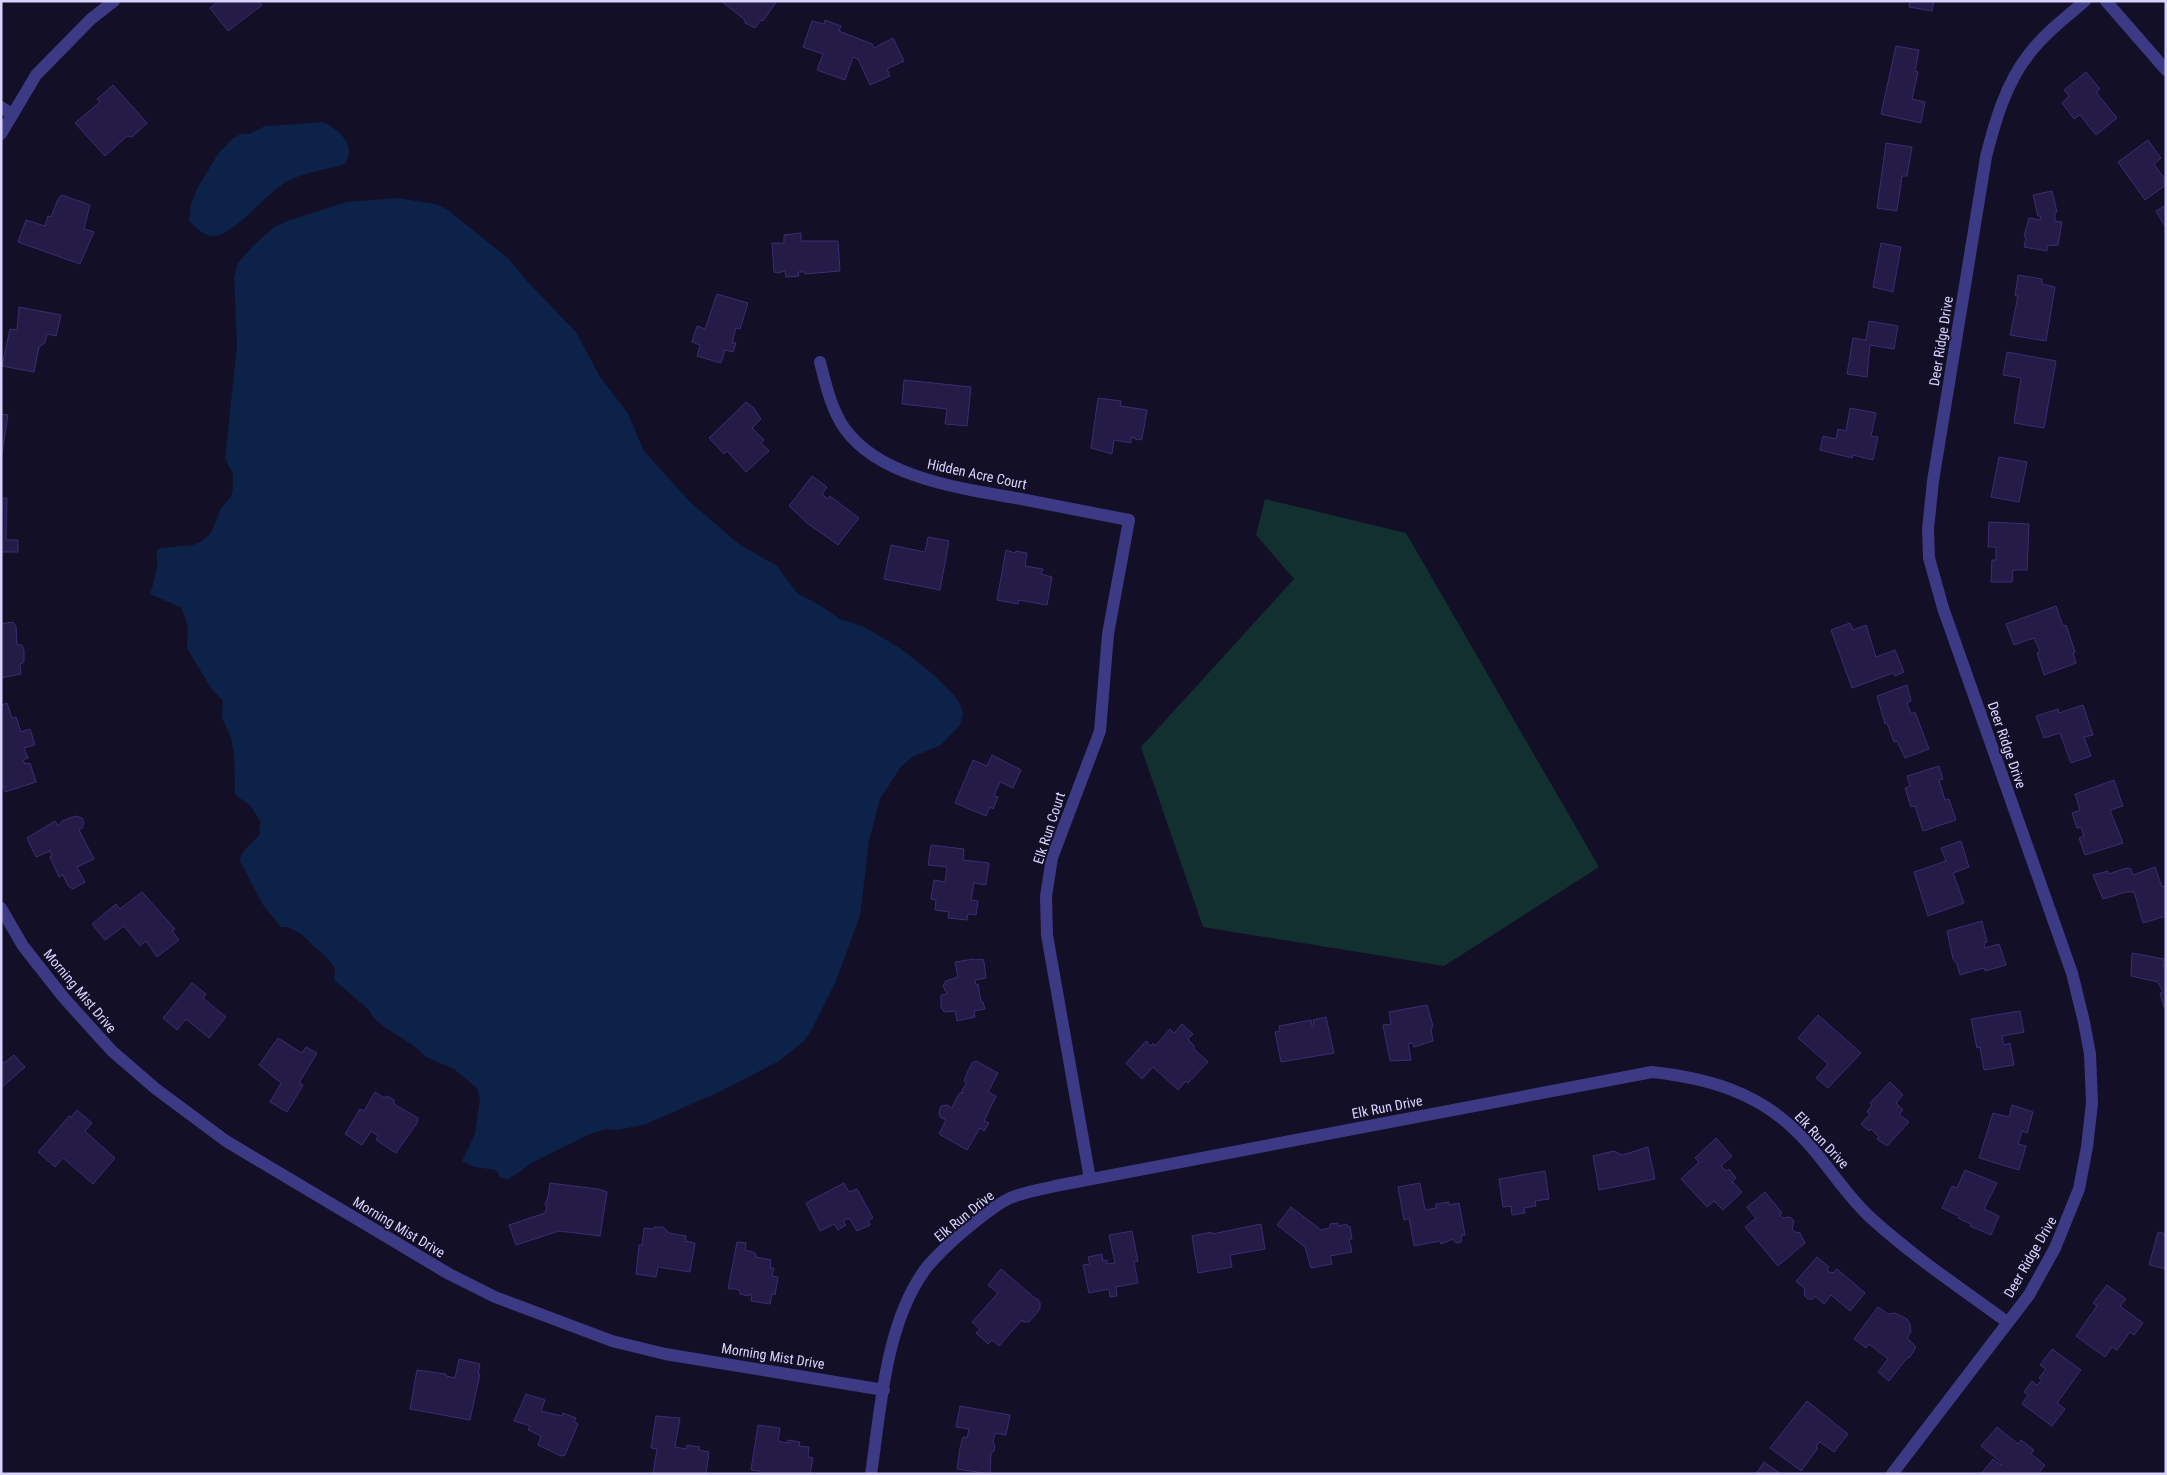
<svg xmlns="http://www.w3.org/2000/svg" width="2167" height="1475" viewBox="0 0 2167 1475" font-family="'Roboto Condensed',sans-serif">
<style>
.green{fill:#12302f}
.water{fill:#0c2248}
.building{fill:#241b47;stroke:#3b2d73}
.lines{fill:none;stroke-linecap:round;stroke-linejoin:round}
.minor{stroke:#3d3a85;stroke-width:12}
.labels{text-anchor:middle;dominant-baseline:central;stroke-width:4;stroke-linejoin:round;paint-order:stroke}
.street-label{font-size:14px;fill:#d9d4ff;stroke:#130f26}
</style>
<rect width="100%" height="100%" fill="#130f26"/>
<path class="green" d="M 1265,499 L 1406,533 L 1599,867 L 1444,966 L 1203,927 L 1141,747 L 1294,579 L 1256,535 Z"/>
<path class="water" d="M 322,122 C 339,129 357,145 345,164 C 325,170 305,172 286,182 C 267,193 231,238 212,236 C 203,235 195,227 189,221 L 191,204 L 198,187 L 218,154 L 233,138 L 241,134 L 249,134 L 267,125 L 269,126 Z
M 397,198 L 436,204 L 448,210 L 509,259 L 527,281 L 576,332 L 600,377 L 627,412 L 644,451 L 690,502 L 740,545 L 777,566 L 797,593 L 821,606 L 840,619 L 862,626 L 900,648 L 934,675 L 955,696 L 962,708 L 963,714 L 960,725 L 941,745 L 912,757 L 900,768 L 880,799 L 869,841 L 860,916 L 835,983 L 811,1031 L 803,1042 L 779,1061 L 721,1091 L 644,1125 L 616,1130 L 605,1129 L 588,1135 L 533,1162 L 508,1180 L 500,1177 L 496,1170 L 475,1167 L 462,1161 L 475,1134 L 480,1099 L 477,1088 L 454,1069 L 426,1057 L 414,1046 L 384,1027 L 373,1017 L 369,1010 L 334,980 L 335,969 L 331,962 L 301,934 L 288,927 L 281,927 L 263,905 L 240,861 C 240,850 253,843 260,834 L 259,826 L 261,822 L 250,805 L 235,795 L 234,753 L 231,738 L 222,718 L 223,700 L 212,690 L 187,648 L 188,628 L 184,614 L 181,608 L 173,604 L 150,594 C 152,588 156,574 157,567 C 158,561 156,556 157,550 L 161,548 L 193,545 L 202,541 L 211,533 L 221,508 L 231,497 L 233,488 L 233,474 L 225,458 L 237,346 L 234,277 L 238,263 L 253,246 L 274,227 L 290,220 L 347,202 Z"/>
<path class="building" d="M 218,1 L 258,1 L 262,5 L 228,31 L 210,8 Z
M 721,1 L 777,1 L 763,21 L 761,20 L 755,28 L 745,23 L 745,20 Z
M 1910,1 L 1934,1 L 1932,11 L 1909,7 Z
M 825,20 L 841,26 L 839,31 L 872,44 L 874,48 L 893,38 L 904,61 L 887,69 L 890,76 L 870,85 L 858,59 L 853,57 L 845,80 L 817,70 L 823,54 L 803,47 L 812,21 L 824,24 Z
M 1896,46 L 1919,50 L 1915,71 L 1918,72 L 1912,99 L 1925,102 L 1921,123 L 1881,114 Z
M 2086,72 L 2100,89 L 2096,92 L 2117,118 L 2096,135 L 2080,115 L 2074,119 L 2062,103 L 2069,96 L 2064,90 Z
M 113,85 L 147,123 L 132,137 L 127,136 L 105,156 L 75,123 L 100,102 L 97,99 Z
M 2148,140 L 2161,158 L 2154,164 L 2166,181 L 2166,185 L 2145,200 L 2118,162 Z
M 1886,143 L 1912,147 L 1907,176 L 1902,176 L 1897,211 L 1877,208 Z
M 2052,191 L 2057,212 L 2055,212 L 2055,221 L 2062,222 L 2058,245 L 2047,246 L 2047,251 L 2024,247 L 2026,237 L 2024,236 L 2029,218 L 2041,220 L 2040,216 L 2038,216 L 2033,195 Z
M 62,195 L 90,205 L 84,229 L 94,232 L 80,264 L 18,242 L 26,220 L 45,226 L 48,216 L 51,217 L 58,199 Z
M 2166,205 L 2166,228 L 2156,211 Z
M 801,233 L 801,241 L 838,241 L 840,271 L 805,274 L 805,272 L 798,272 L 799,276 L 786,277 L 785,271 L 778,273 L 774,272 L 772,243 L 784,243 L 784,235 Z
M 1881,243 L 1901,247 L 1893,292 L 1873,287 Z
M 2018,275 L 2042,279 L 2042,284 L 2055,287 L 2046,341 L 2010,335 L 2018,296 L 2015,296 Z
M 717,294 L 748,303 L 740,329 L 736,328 L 732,343 L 736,343 L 733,352 L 725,350 L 721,363 L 697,356 L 700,345 L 692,342 L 697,326 L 705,329 Z
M 19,307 L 61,315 L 56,336 L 47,334 L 45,343 L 39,347 L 34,372 L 2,366 L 10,329 L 17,330 Z
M 1869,321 L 1898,326 L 1894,349 L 1870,345 L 1867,377 L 1847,374 L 1853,338 L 1866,340 Z
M 2007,352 L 2056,361 L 2044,428 L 2014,423 L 2021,378 L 2003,375 Z
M 904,380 L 971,387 L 967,426 L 945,424 L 947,409 L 902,404 Z
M 1098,398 L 1121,401 L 1120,406 L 1147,410 L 1142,439 L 1138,440 L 1131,437 L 1131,443 L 1114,440 L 1112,454 L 1091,448 Z
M 746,402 L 754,408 L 761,419 L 752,428 L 764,440 L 761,443 L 769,451 L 746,472 L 727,451 L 724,454 L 709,438 Z
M 1850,408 L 1876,413 L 1871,436 L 1878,437 L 1873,460 L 1853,455 L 1852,458 L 1820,450 L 1823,436 L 1836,439 L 1838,429 L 1846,431 Z
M 1,414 L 8,415 L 1,460 Z
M 1999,457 L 2027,462 L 2019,502 L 1991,497 Z
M 812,476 L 827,487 L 822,494 L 828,499 L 830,496 L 859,518 L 838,545 L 807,523 L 789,506 Z
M 1,498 L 7,498 L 6,540 L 18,540 L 18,552 L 1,552 Z
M 1989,522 L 2029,524 L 2027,570 L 2013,570 L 2012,582 L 1991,582 L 1992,560 L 1996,560 L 1996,547 L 1988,547 Z
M 928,537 L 949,541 L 940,590 L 884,579 L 891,545 L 925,552 Z
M 1006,550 L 1015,553 L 1016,551 L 1027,553 L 1025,566 L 1043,569 L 1041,574 L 1052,577 L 1047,605 L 1019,600 L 1018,604 L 997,600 Z
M 2056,606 L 2063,626 L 2066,625 L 2075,652 L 2073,653 L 2076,663 L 2044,675 L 2037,653 L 2040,652 L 2034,638 L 2014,645 L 2006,624 Z
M 13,622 L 16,626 L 17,645 L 22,645 L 24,650 L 24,662 L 20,664 L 21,674 L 1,678 L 1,624 Z
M 1850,623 L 1853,630 L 1866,625 L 1876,657 L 1895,650 L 1904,672 L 1895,676 L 1893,673 L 1852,688 L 1831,630 Z
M 1907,685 L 1911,701 L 1907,703 L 1911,714 L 1915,712 L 1929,749 L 1905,758 L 1897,741 L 1894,742 L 1887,723 L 1885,724 L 1877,696 Z
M 7,703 L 12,718 L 16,717 L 21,732 L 30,729 L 35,745 L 24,748 L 28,758 L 23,760 L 25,764 L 30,763 L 36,782 L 5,792 L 1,781 L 1,705 Z
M 2083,705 L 2093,735 L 2084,737 L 2091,756 L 2071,763 L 2060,733 L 2044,738 L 2036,716 L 2058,709 L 2059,713 Z
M 992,755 L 1021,770 L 1013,788 L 1000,782 L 994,796 L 998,797 L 993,809 L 990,807 L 986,816 L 955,803 L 973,760 L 987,766 Z
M 1939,766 L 1943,779 L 1939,780 L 1945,800 L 1949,799 L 1956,820 L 1923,831 L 1915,806 L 1911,807 L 1905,788 L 1910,786 L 1907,776 Z
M 2114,780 L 2123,806 L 2110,810 L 2123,843 L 2085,855 L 2079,838 L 2084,836 L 2081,827 L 2077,828 L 2072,813 L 2080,810 L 2075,794 Z
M 76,816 L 82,818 L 84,823 L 82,828 L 79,830 L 94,859 L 77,867 L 85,882 L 73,889 L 68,886 L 63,875 L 59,877 L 50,857 L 52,856 L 50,851 L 36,857 L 27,838 L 55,821 L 58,826 L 62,821 Z
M 1961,841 L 1969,867 L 1953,873 L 1964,903 L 1928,916 L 1914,872 L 1946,861 L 1941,848 Z
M 931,845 L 964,849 L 963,860 L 989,863 L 986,885 L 974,883 L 971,900 L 978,901 L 976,915 L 968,914 L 967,920 L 948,918 L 949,912 L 935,910 L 936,900 L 931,899 L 934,880 L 945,882 L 947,867 L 928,865 Z
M 2155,867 L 2162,887 L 2166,886 L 2166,916 L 2143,923 L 2134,892 L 2126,892 L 2103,899 L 2093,875 L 2108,871 L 2108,874 L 2127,868 L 2131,869 L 2133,875 Z
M 142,892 L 175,929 L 172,931 L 179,940 L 157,957 L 146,941 L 140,946 L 124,926 L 105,940 L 92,924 L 116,904 L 120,909 Z
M 1982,921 L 1987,942 L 1984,943 L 1985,948 L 1999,944 L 2006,965 L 1985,971 L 1984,968 L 1960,975 L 1957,964 L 1953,959 L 1947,931 Z
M 2132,953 L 2164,959 L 2163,966 L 2166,965 L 2166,1006 L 2164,1007 L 2160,993 L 2163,992 L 2158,982 L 2131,976 Z
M 974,959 L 975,960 L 983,959 L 984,962 L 986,978 L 975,980 L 976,985 L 978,984 L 981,1002 L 983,1002 L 985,1009 L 974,1011 L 975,1017 L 957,1021 L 955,1011 L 944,1012 L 941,1007 L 941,995 L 947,994 L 943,986 L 946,981 L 958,977 L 955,962 Z
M 192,983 L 206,994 L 203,998 L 226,1017 L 209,1038 L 186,1019 L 177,1030 L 163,1018 Z
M 1427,1005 L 1433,1026 L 1431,1029 L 1433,1041 L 1414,1047 L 1413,1043 L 1408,1044 L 1411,1060 L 1390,1061 L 1383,1025 L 1391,1024 L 1389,1012 Z
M 2020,1011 L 2024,1032 L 2002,1036 L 2004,1045 L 2010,1043 L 2014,1065 L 1984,1070 L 1980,1047 L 1977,1048 L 1971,1019 Z
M 1818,1015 L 1861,1053 L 1828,1088 L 1816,1078 L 1828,1064 L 1798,1038 Z
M 1326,1017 L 1334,1053 L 1281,1062 L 1275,1032 L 1280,1031 L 1279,1026 L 1311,1020 L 1312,1026 L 1314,1026 L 1313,1020 Z
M 1182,1024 L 1193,1034 L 1188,1039 L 1194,1046 L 1194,1049 L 1208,1062 L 1188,1083 L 1186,1081 L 1178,1090 L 1153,1067 L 1142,1079 L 1126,1063 L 1146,1041 L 1151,1046 L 1153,1043 L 1155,1046 L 1170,1029 L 1174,1033 Z
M 278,1038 L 302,1053 L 306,1047 L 317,1053 L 299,1083 L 303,1085 L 287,1112 L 270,1102 L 281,1083 L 259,1065 Z
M 14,1055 L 25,1067 L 1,1088 L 1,1060 L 4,1063 Z
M 976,1061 L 998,1073 L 988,1092 L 996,1096 L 984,1121 L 989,1123 L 984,1131 L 980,1128 L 967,1150 L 939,1134 L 946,1120 L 940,1117 L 939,1112 L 941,1106 L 947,1105 L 952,1108 L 957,1097 L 961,1092 L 963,1093 L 962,1090 L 967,1083 L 964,1081 L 968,1071 L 972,1063 Z
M 1890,1082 L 1903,1095 L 1896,1103 L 1903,1110 L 1899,1114 L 1909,1122 L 1887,1146 L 1877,1139 L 1879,1137 L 1871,1129 L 1869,1131 L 1861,1124 L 1870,1114 L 1867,1112 L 1872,1105 L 1870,1103 Z
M 375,1092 L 384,1098 L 387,1096 L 394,1100 L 394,1104 L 418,1118 L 417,1123 L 396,1153 L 376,1140 L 378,1136 L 371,1131 L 362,1145 L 345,1134 L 360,1109 L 364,1111 Z
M 2012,1105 L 2033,1112 L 2027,1133 L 2022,1131 L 2018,1144 L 2026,1146 L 2019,1170 L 1979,1158 L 1993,1113 L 2009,1117 Z
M 77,1110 L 92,1123 L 85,1131 L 115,1158 L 93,1184 L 63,1158 L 55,1167 L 38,1152 L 69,1116 L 71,1117 Z
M 1716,1138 L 1732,1156 L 1721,1166 L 1726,1171 L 1729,1169 L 1736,1178 L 1731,1183 L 1733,1182 L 1742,1192 L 1723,1210 L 1714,1201 L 1707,1207 L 1681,1179 L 1699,1162 L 1695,1158 Z
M 1648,1147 L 1655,1179 L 1599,1190 L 1593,1156 L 1614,1151 L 1622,1155 Z
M 1965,1170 L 1997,1183 L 1984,1209 L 1999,1216 L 1991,1235 L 1970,1226 L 1971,1224 L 1958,1218 L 1959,1216 L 1942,1208 L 1952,1186 L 1957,1188 Z
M 1545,1171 L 1549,1199 L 1535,1201 L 1536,1206 L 1524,1208 L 1525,1213 L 1512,1215 L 1511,1206 L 1503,1207 L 1499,1179 Z
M 550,1183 L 598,1189 L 607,1192 L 600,1236 L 559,1231 L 516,1245 L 509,1225 L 545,1213 L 547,1207 L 545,1204 L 548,1197 Z
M 844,1183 L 849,1192 L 857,1189 L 873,1218 L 868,1221 L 870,1225 L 857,1231 L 849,1218 L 843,1221 L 846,1225 L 838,1230 L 834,1224 L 820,1231 L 806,1203 Z
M 1420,1183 L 1425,1210 L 1436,1208 L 1436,1204 L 1449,1202 L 1449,1205 L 1459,1203 L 1465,1235 L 1462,1235 L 1461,1242 L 1456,1243 L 1453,1239 L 1441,1244 L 1440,1241 L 1414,1246 L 1409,1218 L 1404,1220 L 1398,1187 Z
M 1765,1192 L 1782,1213 L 1780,1215 L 1783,1218 L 1790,1217 L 1794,1221 L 1792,1229 L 1795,1232 L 1800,1233 L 1805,1243 L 1778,1266 L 1745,1227 L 1756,1218 L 1747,1207 Z
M 1291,1207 L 1321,1230 L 1330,1228 L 1330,1224 L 1338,1223 L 1338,1226 L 1347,1224 L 1348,1227 L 1350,1226 L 1352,1239 L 1349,1239 L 1352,1252 L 1330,1256 L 1332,1264 L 1311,1268 L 1305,1247 L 1277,1225 Z
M 1261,1224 L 1265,1249 L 1230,1255 L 1232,1267 L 1198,1273 L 1192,1236 L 1212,1232 L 1212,1234 Z
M 654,1227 L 663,1227 L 669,1233 L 686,1236 L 685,1241 L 695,1243 L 690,1272 L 658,1267 L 656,1277 L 636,1274 L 639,1245 L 642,1245 L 644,1228 L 654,1229 Z
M 1132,1231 L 1138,1261 L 1134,1262 L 1138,1283 L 1116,1287 L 1117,1296 L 1110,1297 L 1109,1289 L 1089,1293 L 1083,1265 L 1090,1264 L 1088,1257 L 1102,1254 L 1103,1261 L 1107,1260 L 1107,1264 L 1115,1263 L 1109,1235 Z
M 2158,1232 L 2166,1234 L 2166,1269 L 2149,1265 Z
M 737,1242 L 746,1243 L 745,1250 L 753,1252 L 756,1254 L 756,1257 L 771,1260 L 770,1268 L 774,1268 L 772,1276 L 778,1277 L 775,1295 L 772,1294 L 770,1304 L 751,1301 L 752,1295 L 749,1294 L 749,1296 L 740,1294 L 740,1291 L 736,1289 L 728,1289 Z
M 1817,1257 L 1829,1267 L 1827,1270 L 1830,1273 L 1832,1272 L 1833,1273 L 1837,1269 L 1865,1293 L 1850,1311 L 1831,1295 L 1824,1304 L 1815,1296 L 1813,1299 L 1808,1299 L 1804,1295 L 1805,1289 L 1796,1281 Z
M 1001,1269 L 1036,1299 L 1038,1299 L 1040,1303 L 1040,1309 L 1029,1322 L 1023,1322 L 1022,1320 L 999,1346 L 992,1340 L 988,1344 L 976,1333 L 980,1329 L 972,1322 L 998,1293 L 988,1285 Z
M 2107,1285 L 2126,1299 L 2120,1306 L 2143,1323 L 2134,1335 L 2130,1332 L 2117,1350 L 2112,1347 L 2105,1357 L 2076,1336 L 2097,1306 L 2093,1303 Z
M 1878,1307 L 1888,1314 L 1895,1313 L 1907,1319 L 1910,1324 L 1911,1332 L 1907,1338 L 1916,1347 L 1910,1357 L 1907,1358 L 1889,1381 L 1878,1372 L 1888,1359 L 1869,1344 L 1866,1348 L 1854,1339 Z
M 2052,1349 L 2081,1370 L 2057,1403 L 2065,1409 L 2052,1426 L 2022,1404 L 2028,1395 L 2024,1392 L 2032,1381 L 2037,1385 L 2042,1380 L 2039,1378 L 2046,1369 L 2040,1365 Z
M 459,1359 L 480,1364 L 478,1374 L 480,1374 L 470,1420 L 410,1409 L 417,1370 L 446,1374 L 446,1376 L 455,1378 Z
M 526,1394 L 545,1400 L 541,1411 L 562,1416 L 563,1413 L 576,1418 L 574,1422 L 578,1424 L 565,1455 L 561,1456 L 538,1445 L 541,1436 L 528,1430 L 530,1426 L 514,1421 Z
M 1807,1401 L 1848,1434 L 1834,1452 L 1820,1442 L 1816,1446 L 1818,1448 L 1801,1471 L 1770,1448 Z
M 960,1406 L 1010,1415 L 1006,1435 L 995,1433 L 993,1443 L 995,1446 L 994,1451 L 991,1453 L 990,1474 L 957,1469 L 960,1448 L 963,1437 L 967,1438 L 969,1429 L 956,1427 Z
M 656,1416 L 680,1418 L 675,1447 L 686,1449 L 687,1445 L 700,1447 L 699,1450 L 709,1452 L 706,1474 L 653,1474 L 657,1449 L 651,1448 Z
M 758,1425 L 780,1428 L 778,1441 L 788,1443 L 788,1440 L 800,1442 L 799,1446 L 809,1447 L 808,1457 L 813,1458 L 810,1474 L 760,1474 L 760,1471 L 751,1470 Z
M 1997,1427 L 2018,1444 L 2021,1440 L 2034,1450 L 2031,1454 L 2045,1465 L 2038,1474 L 1981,1474 L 1993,1459 L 2001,1465 L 2002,1463 L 1981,1446 Z
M 1764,1462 L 1781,1474 L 1756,1474 Z"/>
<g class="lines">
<path class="minor" d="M 2106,1 L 2166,70
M 1,107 L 12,114
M 1,134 L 36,75 L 91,19 L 114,1
M 820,362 C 826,385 831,409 845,429 C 881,479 965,489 1021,499 C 1057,506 1093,513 1129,520 L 1108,634 L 1100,731 L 1052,858 L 1046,896 L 1047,935 L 1090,1179
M 1,908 L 23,946 L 64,998 L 112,1051 L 156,1089 L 226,1141 L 449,1274 L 495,1297 L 612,1341 L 665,1354 L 884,1390
M 871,1474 C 881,1408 885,1322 927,1267 C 938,1254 952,1241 965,1230 C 979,1219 992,1207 1008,1199 C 1022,1192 1040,1190 1055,1186 L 1652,1072 C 1707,1078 1758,1092 1798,1133 C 1825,1159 1844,1194 1872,1219 C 1914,1257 1962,1289 2007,1322
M 1892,1474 L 2029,1295 L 2055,1248 L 2079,1189 L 2087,1147 L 2092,1103 L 2090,1054 L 2084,1022 L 2072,973 L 1943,608 L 1929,558 L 1928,529 L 1933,481 L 1986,157 C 1995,121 2006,83 2029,54 C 2044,34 2066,17 2085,1"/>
</g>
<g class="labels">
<g class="street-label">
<text transform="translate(1941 341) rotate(-81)">Deer Ridge Drive</text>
<text transform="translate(977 474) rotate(12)">Hidden Acre Court</text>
<text transform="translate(2007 745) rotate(71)">Deer Ridge Drive</text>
<text transform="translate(1049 828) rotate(-72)">Elk Run Court</text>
<text transform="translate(80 991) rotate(50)">Morning Mist Drive</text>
<text transform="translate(1387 1107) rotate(-11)">Elk Run Drive</text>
<text transform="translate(1822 1140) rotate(47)">Elk Run Drive</text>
<text transform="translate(964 1216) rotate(-39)">Elk Run Drive</text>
<text transform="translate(399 1227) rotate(31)">Morning Mist Drive</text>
<text transform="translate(2030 1257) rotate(-60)">Deer Ridge Drive</text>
<text transform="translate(773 1356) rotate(9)">Morning Mist Drive</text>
</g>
</g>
<rect width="2167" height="1475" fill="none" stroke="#d9d4ff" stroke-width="5"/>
</svg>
